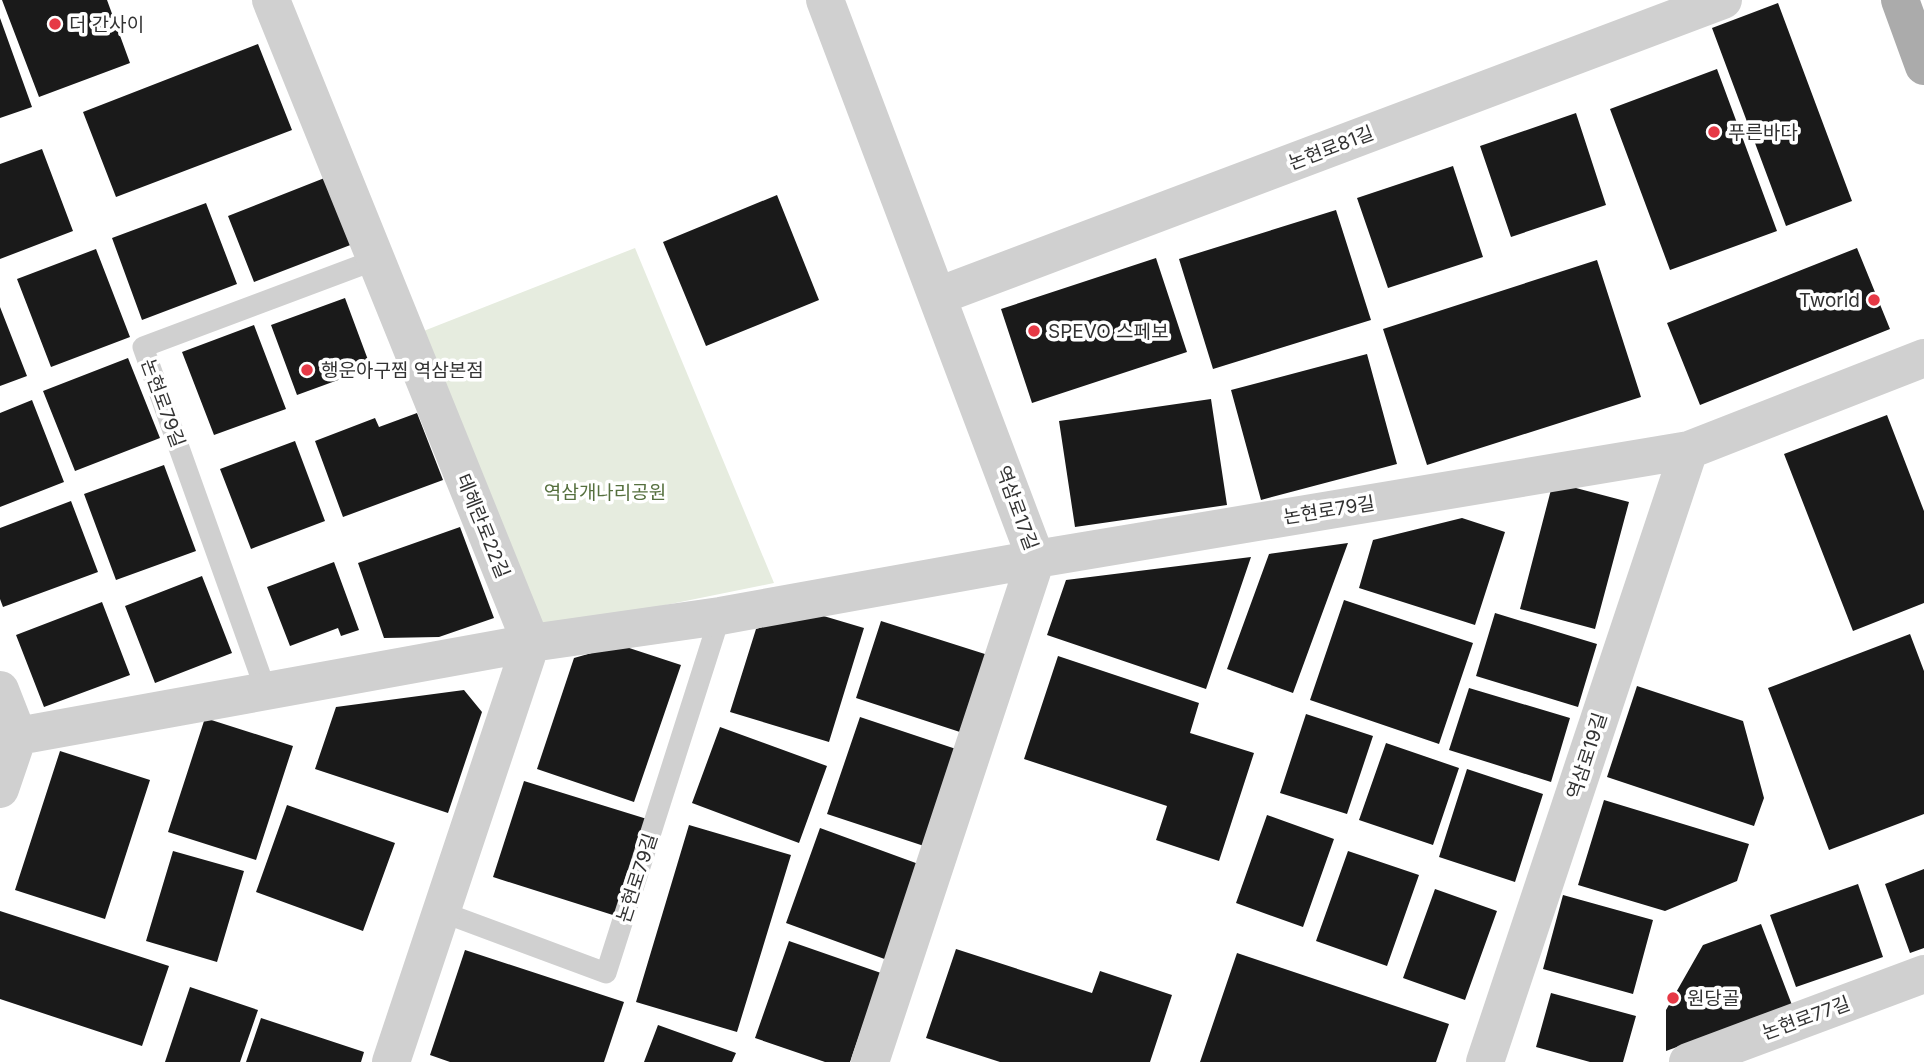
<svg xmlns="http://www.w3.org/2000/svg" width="1924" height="1062" viewBox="0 0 1924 1062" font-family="Inter,'Noto Sans KR',sans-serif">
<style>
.green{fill:#e6ecdf}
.building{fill:#1a1a1a}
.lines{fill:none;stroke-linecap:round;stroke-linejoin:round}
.service{stroke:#d0d0d0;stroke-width:21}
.minor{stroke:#d0d0d0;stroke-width:38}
.primary{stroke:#ababab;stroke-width:38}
.poi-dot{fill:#e63946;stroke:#fff;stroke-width:2.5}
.labels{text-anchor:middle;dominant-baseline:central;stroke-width:7;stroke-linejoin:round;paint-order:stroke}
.poi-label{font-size:19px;fill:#333;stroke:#fff;text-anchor:start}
.street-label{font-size:19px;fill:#333;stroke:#fff}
.park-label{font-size:19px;fill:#56703f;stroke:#fff}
</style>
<rect width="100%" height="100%" fill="#fff"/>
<path class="green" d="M 635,248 L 774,583 L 528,633 L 416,334 Z"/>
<path class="building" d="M 2,0 L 107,0 L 130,63 L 39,97 Z
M 1778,3 L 1852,201 L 1786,226 L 1712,28 Z
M 0,18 L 32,107 L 0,118 Z
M 258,44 L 292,130 L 116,197 L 83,112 Z
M 1717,69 L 1777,231 L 1670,270 L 1610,109 Z
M 1576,113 L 1606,205 L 1511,237 L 1480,146 Z
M 42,149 L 73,231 L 0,259 L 0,164 Z
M 1453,166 L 1483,257 L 1388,288 L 1357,198 Z
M 327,177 L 353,244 L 254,282 L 228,216 Z
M 777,195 L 819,300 L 706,346 L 663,242 Z
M 206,203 L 237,284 L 142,320 L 112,238 Z
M 1336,210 L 1371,320 L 1213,369 L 1179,259 Z
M 1857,248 L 1890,329 L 1700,405 L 1667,323 Z
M 96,249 L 130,337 L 51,367 L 17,279 Z
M 1156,258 L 1187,352 L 1032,403 L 1001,309 Z
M 1597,260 L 1641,397 L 1427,465 L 1383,329 Z
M 345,298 L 371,368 L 297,395 L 271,325 Z
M 0,307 L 27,376 L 0,386 Z
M 254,325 L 286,409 L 214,435 L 182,352 Z
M 1367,354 L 1397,464 L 1261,500 L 1231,390 Z
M 128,358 L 160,438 L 75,471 L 43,391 Z
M 1211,399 L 1227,505 L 1075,527 L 1059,421 Z
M 32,400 L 64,482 L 0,507 L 0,413 Z
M 417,413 L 443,480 L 343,517 L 315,441 L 375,418 L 379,427 Z
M 1887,415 L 1924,511 L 1924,603 L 1853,631 L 1784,454 Z
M 295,441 L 325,521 L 251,549 L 220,469 Z
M 164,465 L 196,551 L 116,580 L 84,494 Z
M 1553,482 L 1629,502 L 1595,629 L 1520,609 Z
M 71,501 L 98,572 L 3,607 L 0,599 L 0,528 Z
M 1462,518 L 1505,532 L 1475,625 L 1359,588 L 1373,540 Z
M 460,527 L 494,618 L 439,637 L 384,638 L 358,563 Z
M 1348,543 L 1293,693 L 1227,669 L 1269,554 Z
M 1251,557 L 1206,689 L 1047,635 L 1066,580 Z
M 334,562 L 359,630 L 341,636 L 338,628 L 290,646 L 267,587 Z
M 202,576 L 232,653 L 155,683 L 125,606 Z
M 1344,600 L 1473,643 L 1439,744 L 1310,700 Z
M 102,602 L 130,675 L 44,707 L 16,635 Z
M 810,612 L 864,628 L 829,742 L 730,712 L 756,629 Z
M 1495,613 L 1597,644 L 1578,707 L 1476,676 Z
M 881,621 L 988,655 L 963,733 L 856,698 Z
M 1910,634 L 1924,671 L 1924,814 L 1829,850 L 1768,688 Z
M 620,645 L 681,665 L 634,802 L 537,769 L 574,658 Z
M 1058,656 L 1199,703 L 1190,733 L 1254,753 L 1219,861 L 1156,840 L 1167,806 L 1024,759 Z
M 1637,686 L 1743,721 L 1764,798 L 1754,826 L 1607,777 Z
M 1469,688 L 1570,718 L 1551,782 L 1449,750 Z
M 464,690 L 482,712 L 448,813 L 315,769 L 336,707 Z
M 1306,714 L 1373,736 L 1347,814 L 1280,793 Z
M 860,717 L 956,749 L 924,846 L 827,814 Z
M 205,718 L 293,746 L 256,860 L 168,832 Z
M 720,727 L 827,766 L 799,843 L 692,803 Z
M 1386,743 L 1459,768 L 1433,845 L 1359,820 Z
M 60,751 L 150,780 L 105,919 L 15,890 Z
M 1467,769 L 1543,794 L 1515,882 L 1439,857 Z
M 524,781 L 647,819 L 616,916 L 493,877 Z
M 1604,800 L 1749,844 L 1737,881 L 1665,911 L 1578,885 Z
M 287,805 L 395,843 L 363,931 L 256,892 Z
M 1267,815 L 1334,839 L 1303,927 L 1236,903 Z
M 689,825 L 791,855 L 737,1032 L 636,1002 Z
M 820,828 L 924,866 L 890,961 L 786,923 Z
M 173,851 L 244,871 L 217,962 L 146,941 Z
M 1348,851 L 1419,875 L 1387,966 L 1316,941 Z
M 1924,869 L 1924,948 L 1910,953 L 1885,884 Z
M 1858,884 L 1883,957 L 1796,987 L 1770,915 Z
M 1435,889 L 1497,911 L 1465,1000 L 1403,978 Z
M 1563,895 L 1653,920 L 1633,994 L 1543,969 Z
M 0,911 L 169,966 L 142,1046 L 0,999 Z
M 1761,924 L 1792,1005 L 1666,1051 L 1666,1010 L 1703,945 Z
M 789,941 L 881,973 L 850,1062 L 825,1062 L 755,1038 Z
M 956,949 L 1092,993 L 1100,971 L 1172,995 L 1150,1062 L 1000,1062 L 926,1038 Z
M 465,950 L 624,1002 L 604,1062 L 450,1062 L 430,1055 Z
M 1237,953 L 1449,1024 L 1436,1062 L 1200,1062 Z
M 190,987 L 258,1010 L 240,1062 L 165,1062 Z
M 1551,993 L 1636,1016 L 1623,1062 L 1590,1062 L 1536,1047 Z
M 261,1018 L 364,1052 L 361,1062 L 246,1062 Z
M 658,1025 L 736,1053 L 732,1062 L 644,1062 Z"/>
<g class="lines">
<path class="service" d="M 266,691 L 143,347 L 375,260
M 442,912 L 606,973 L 720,616"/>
<path class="minor" d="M 271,0 L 531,643 L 391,1062
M 825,0 L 1036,559 L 870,1062
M 938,296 L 1723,0
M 0,690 L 18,736
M 18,736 L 531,643 L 720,616 L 1036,559 L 1689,450 L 1924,358
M 0,789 L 18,736
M 1485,1062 L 1689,450
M 1688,1062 L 1924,974"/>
<path class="primary" d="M 1900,0 L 1924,66"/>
</g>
<g class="poi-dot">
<circle cx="55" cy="24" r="7"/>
<circle cx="1714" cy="132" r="7"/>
<circle cx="1874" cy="300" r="7"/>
<circle cx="1034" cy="331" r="7"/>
<circle cx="307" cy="370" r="7"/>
<circle cx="1673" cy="998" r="7"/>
</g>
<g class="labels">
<g class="poi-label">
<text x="69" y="24">더 간사이</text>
<text x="1728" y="132">푸른바다</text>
<text x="1860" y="300" text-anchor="end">Tworld</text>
<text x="1048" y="331">SPEVO 스페보</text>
<text x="321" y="370">행운아구찜 역삼본점</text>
<text x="1687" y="998">원당골</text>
</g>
<g class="street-label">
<text transform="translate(1331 148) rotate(-21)">논현로81길</text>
<text transform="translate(163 403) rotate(70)">논현로79길</text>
<text transform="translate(1017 508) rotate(70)">역삼로17길</text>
<text transform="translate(1329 510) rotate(-9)">논현로79길</text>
<text transform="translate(483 526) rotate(68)">테헤란로22길</text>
<text transform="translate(1587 756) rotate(-72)">역삼로19길</text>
<text transform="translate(637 878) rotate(-72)">논현로79길</text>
<text transform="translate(1806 1018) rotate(-20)">논현로77길</text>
</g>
<g class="park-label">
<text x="605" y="492">역삼개나리공원</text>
</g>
</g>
</svg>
